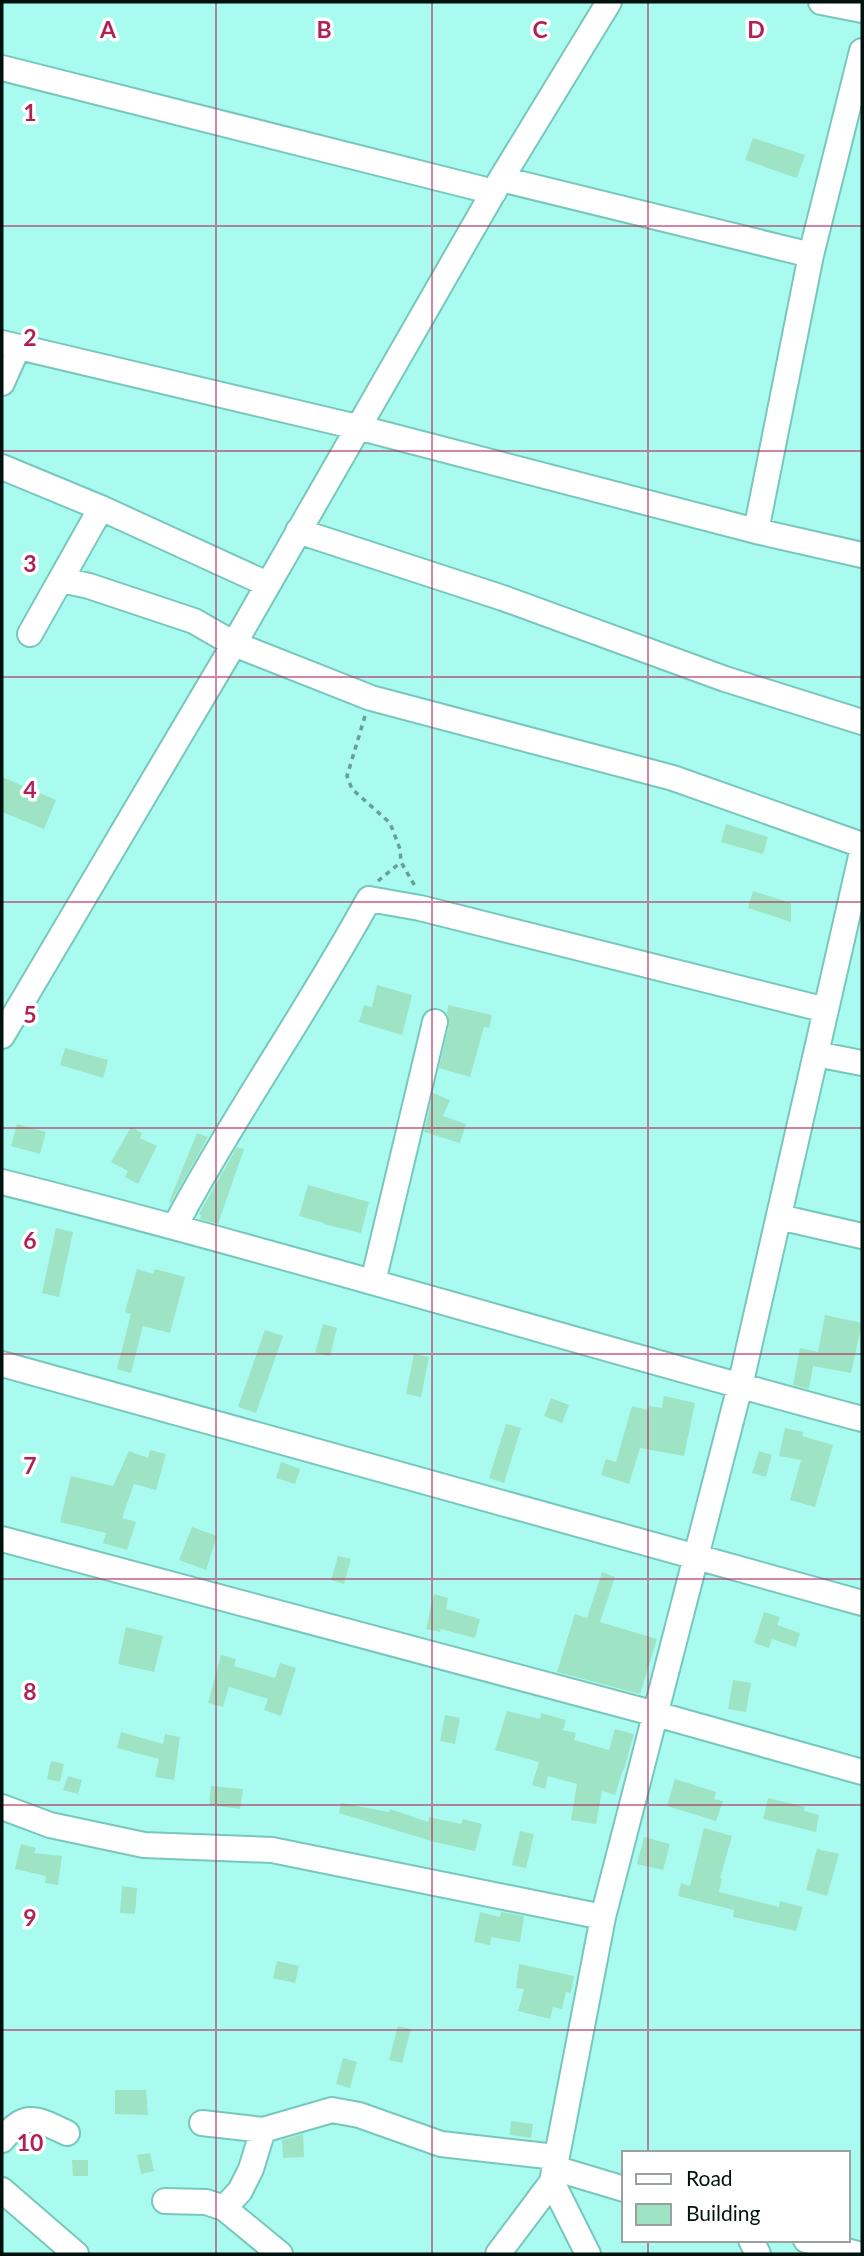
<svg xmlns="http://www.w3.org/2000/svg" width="864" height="2256" viewBox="0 0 864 2256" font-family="Lato,sans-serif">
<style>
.building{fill:#9fe3c5}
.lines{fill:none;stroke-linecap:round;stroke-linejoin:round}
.minor-casing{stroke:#77c7bd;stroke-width:28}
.path{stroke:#679f98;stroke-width:3.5;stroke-dasharray:5 5;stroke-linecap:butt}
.minor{stroke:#fff;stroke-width:24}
.grid{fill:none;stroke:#b12156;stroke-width:2;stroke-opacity:0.55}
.grid-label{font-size:23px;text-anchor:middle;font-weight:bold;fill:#b12156;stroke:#fff;stroke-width:7;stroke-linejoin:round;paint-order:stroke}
</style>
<rect width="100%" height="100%" fill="#a9fbf0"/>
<path class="building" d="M 753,138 L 805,155 L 797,178 L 745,160 Z
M 2,777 L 56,800 L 44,829 L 2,812 Z
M 726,824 L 768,837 L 763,854 L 721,842 Z
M 753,891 L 791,903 L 791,922 L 748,908 Z
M 377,985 L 412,995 L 402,1035 L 359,1022 L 364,1005 L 372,1007 Z
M 448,1005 L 492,1015 L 489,1028 L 484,1027 L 470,1077 L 439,1068 L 449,1025 L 447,1013 Z
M 65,1048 L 108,1060 L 103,1078 L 60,1065 Z
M 433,1093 L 450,1100 L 443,1116 L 466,1124 L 460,1143 L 424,1132 Z
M 17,1124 L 46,1132 L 40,1154 L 11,1146 Z
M 131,1127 L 142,1133 L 140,1138 L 157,1146 L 138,1184 L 125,1177 L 128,1171 L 111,1162 Z
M 197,1133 L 208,1137 L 171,1203 L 169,1202 Z
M 237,1147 L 244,1149 L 218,1224 L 200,1219 L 201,1215 L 199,1214 Z
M 308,1185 L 369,1202 L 361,1233 L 324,1224 L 324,1223 L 299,1216 Z
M 56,1228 L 73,1232 L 59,1297 L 42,1293 Z
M 137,1269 L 153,1274 L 155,1269 L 185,1277 L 170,1333 L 143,1326 L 131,1373 L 117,1369 L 131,1314 L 125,1312 Z
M 825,1315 L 862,1323 L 851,1373 L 813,1366 L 809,1389 L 793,1385 L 800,1348 L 818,1352 Z
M 323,1324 L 337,1328 L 330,1356 L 315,1353 Z
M 265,1330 L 283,1336 L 256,1413 L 238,1407 Z
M 414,1354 L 429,1357 L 421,1397 L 406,1394 Z
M 664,1396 L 695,1403 L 684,1456 L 640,1448 L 629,1484 L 601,1475 L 606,1459 L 616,1462 L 632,1406 L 648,1410 L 649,1406 L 662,1408 Z
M 551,1398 L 569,1405 L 562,1423 L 544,1416 Z
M 506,1424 L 521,1428 L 504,1483 L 489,1478 Z
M 785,1428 L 803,1432 L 802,1436 L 833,1445 L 815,1507 L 790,1500 L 801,1460 L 779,1456 Z
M 150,1450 L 166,1454 L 156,1490 L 134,1484 L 122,1518 L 136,1522 L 127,1550 L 103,1543 L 106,1533 L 60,1522 L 71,1476 L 113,1486 L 129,1451 L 148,1458 Z
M 759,1451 L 772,1455 L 766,1477 L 752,1473 Z
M 281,1462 L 300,1469 L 295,1484 L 276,1478 Z
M 192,1527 L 217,1536 L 206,1570 L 179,1560 Z
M 338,1556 L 351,1559 L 344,1584 L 331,1580 Z
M 602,1572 L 615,1577 L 600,1622 L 657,1639 L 640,1694 L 557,1672 L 575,1614 L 587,1618 Z
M 434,1594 L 448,1598 L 446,1609 L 480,1619 L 475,1638 L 441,1629 L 440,1632 L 426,1629 Z
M 764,1612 L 780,1617 L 777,1625 L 800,1633 L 796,1647 L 772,1639 L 769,1648 L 754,1643 Z
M 126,1627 L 163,1636 L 154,1672 L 118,1664 Z
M 221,1655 L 236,1659 L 234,1666 L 275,1678 L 280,1663 L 296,1668 L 281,1716 L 264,1710 L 268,1699 L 229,1687 L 223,1707 L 208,1703 Z
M 733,1680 L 751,1683 L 746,1712 L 728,1709 Z
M 507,1711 L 540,1719 L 541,1713 L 566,1720 L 563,1730 L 576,1733 L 574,1740 L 609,1750 L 615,1729 L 634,1734 L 624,1770 L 623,1770 L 615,1795 L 602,1791 L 596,1824 L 571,1820 L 577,1784 L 548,1776 L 545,1789 L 532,1785 L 539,1762 L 495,1750 Z
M 445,1715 L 460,1718 L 455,1744 L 440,1741 Z
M 121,1732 L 163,1744 L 165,1734 L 180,1737 L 174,1780 L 155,1777 L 159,1759 L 117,1748 Z
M 51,1761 L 64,1764 L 60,1782 L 47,1779 Z
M 68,1776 L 82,1780 L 78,1794 L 63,1790 Z
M 675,1779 L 716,1792 L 714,1799 L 723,1801 L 716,1821 L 667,1806 Z
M 211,1786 L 243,1789 L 240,1809 L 209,1805 Z
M 768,1798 L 805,1807 L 804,1811 L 819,1815 L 816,1832 L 763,1819 Z
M 341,1803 L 389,1812 L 390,1809 L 428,1822 L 429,1817 L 461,1824 L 463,1819 L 482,1824 L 475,1851 L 435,1842 L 339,1813 Z
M 704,1828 L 732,1836 L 720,1878 L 722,1878 L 719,1892 L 779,1907 L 780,1901 L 803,1907 L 796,1931 L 733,1917 L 734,1910 L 678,1896 L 681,1883 L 690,1886 Z
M 520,1831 L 534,1834 L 526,1868 L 512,1865 Z
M 644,1837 L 670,1844 L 663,1870 L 637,1864 Z
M 21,1844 L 36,1848 L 34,1853 L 62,1856 L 58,1885 L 45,1883 L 46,1876 L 15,1869 Z
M 817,1849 L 839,1854 L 827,1896 L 806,1890 Z
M 122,1886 L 137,1888 L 135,1914 L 120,1913 Z
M 480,1912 L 500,1917 L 501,1912 L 524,1916 L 520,1942 L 491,1937 L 490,1945 L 474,1942 Z
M 277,1961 L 299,1966 L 295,1983 L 273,1978 Z
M 519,1964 L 574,1976 L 571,1993 L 566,1992 L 562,2009 L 553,2007 L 550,2019 L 518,2011 L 524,1989 L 516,1988 Z
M 398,2026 L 411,2029 L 402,2063 L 389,2060 Z
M 343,2058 L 357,2062 L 350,2088 L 336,2084 Z
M 115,2090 L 146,2090 L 148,2115 L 115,2114 Z
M 511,2121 L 533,2124 L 531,2138 L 510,2135 Z
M 303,2134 L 304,2157 L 283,2158 L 282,2140 Z
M 150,2153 L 154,2171 L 141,2174 L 137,2155 Z
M 72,2160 L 88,2160 L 88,2176 L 73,2176 Z"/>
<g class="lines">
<g class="minor-casing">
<path id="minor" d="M 821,2 L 862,10
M 862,51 L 811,255 L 756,531 L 862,555
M 2,68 L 494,192
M 501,179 L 811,255
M 2,343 L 357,427 L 756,531
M 2,383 L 18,347
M 2,467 L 101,508 L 267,584
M 298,531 L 503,598 L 725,679 L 862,722
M 62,580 L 89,586 L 194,621 L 234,644 L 371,698 L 673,778 L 862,845
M 30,634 L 101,508
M 2,1036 L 234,644 L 501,179 L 609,2
M 816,1054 L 862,1063
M 2,1182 C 290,1255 575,1342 862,1419
M 779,1217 L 862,1236
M 175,1226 C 235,1114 308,1010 369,899 L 420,908 L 826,1010
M 373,1282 L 435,1022
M 2,1364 L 862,1603
M 2,1539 L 656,1714 L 862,1772
M 2,1807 L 50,1825 L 144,1845 L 272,1850 L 603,1917
M 202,2123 L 263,2130 L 332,2110 L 359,2115 L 441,2144 L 556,2157
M 2,2140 C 26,2111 35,2118 67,2133
M 554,2168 L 624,2189
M 2,2190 L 76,2254
M 165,2201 L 206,2202 L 224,2208 L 280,2254
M 224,2208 L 240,2191 L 251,2169 L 263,2130
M 751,2240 L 758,2254
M 806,2240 L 858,2254
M 498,2254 L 552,2182
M 588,2254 L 552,2182 L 603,1917 L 740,1386 L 862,852"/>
</g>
<path class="path" d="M 365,716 L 347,776 L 352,789 L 390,823 L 400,849 L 401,862 L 416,888
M 378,881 L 401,862"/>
<use href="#minor" class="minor"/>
</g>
<path class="grid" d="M 216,2 L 216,2254M 432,2 L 432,2254M 648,2 L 648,2153M 2,226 L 862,226M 2,451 L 862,451M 2,677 L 862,677M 2,902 L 862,902M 2,1128 L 862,1128M 2,1354 L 862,1354M 2,1579 L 862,1579M 2,1805 L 862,1805M 2,2030 L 862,2030M 648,2240 L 648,2254"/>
<g class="grid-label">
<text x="108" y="38">A</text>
<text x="324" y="38">B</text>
<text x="540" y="38">C</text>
<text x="756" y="38">D</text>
<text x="30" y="121">1</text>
<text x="30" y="346">2</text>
<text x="30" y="572">3</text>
<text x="30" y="798">4</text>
<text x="30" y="1023">5</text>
<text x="30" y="1249">6</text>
<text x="30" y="1474">7</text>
<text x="30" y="1700">8</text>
<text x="30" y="1926">9</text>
<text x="30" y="2151">10</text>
</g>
<rect width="864" height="2256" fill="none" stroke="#00110e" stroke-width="7"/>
<rect x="622" y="2151" width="228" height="91" fill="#ffffff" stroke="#99a09f" stroke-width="2"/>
<rect x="636" y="2174" width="35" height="10" fill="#ffffff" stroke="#99a09f" stroke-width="2"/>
<text x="686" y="2186" font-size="21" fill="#00110e">Road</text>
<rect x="636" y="2204" width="35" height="21" fill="#9fe3c5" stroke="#99a09f" stroke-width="2"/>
<text x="686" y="2221" font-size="21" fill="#00110e">Building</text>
</svg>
